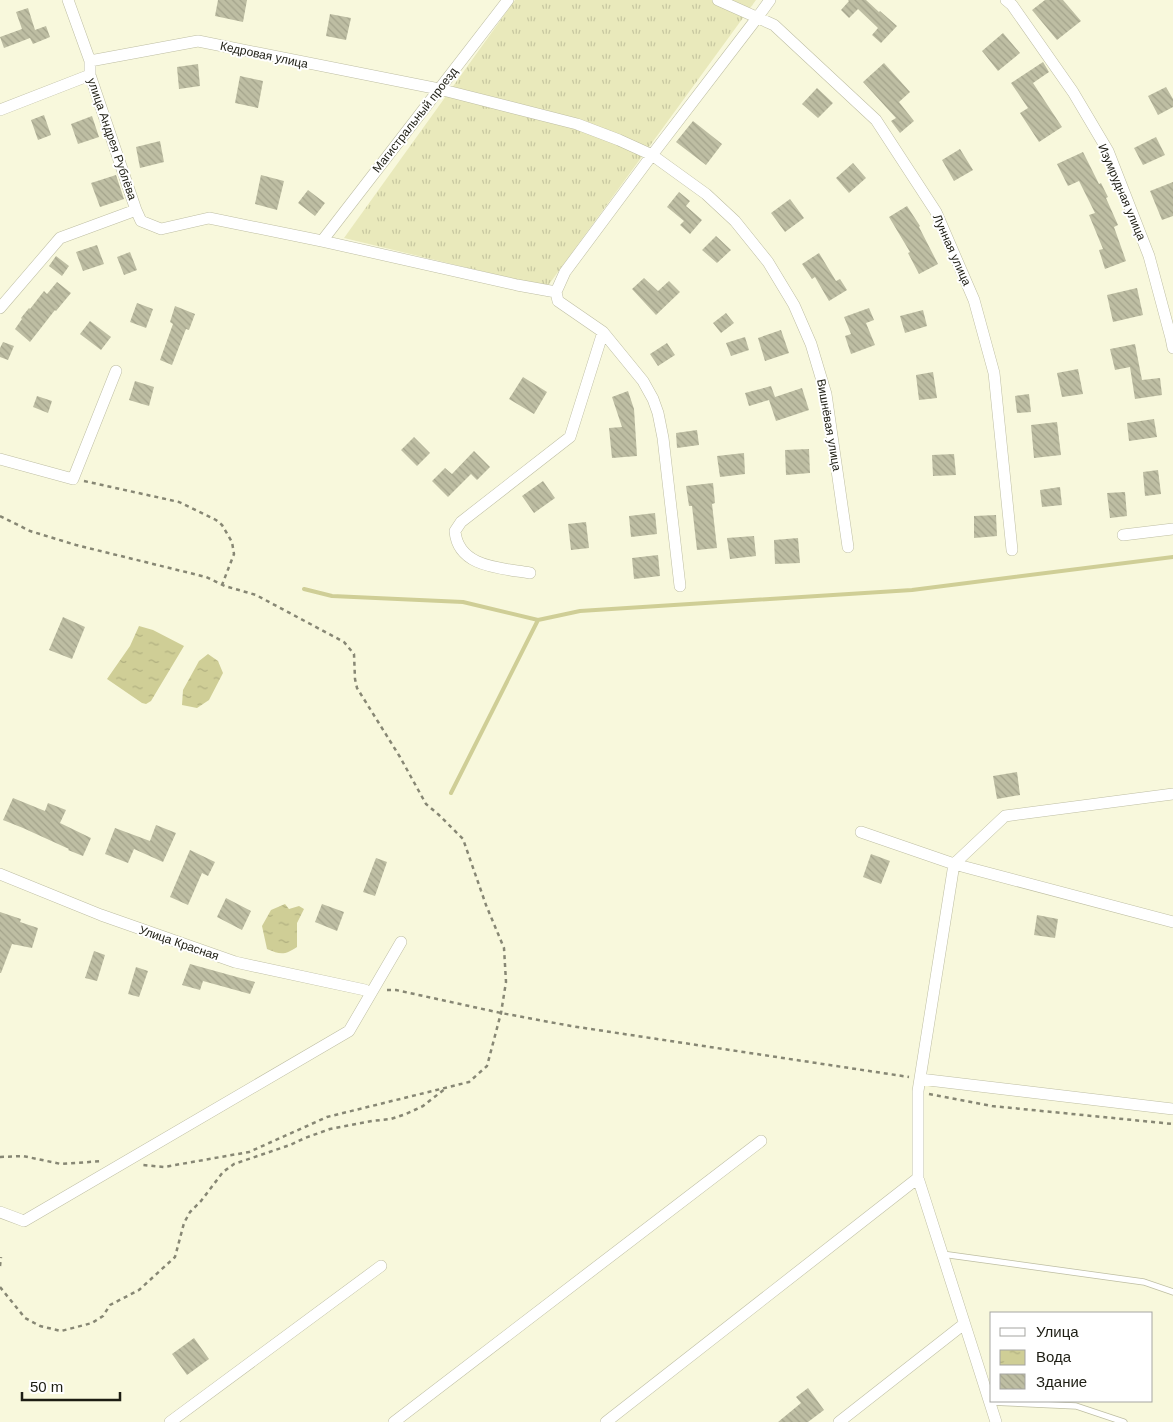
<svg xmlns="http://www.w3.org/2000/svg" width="1173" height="1422" viewBox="0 0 1173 1422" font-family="Arial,sans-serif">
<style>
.grass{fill:url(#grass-tufts)}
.water{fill:url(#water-ripples)}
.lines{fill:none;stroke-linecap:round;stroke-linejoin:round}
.stream{stroke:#cfce96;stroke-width:4}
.building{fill:url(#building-back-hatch)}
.service-casing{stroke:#bebea3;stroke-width:7}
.minor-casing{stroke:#bebea3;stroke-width:12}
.path{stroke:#878774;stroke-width:2.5;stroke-dasharray:4 4;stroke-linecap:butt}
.service{stroke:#fff;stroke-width:5.5}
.minor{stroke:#fff;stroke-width:11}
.labels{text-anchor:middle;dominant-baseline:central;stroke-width:4;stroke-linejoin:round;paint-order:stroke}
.street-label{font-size:12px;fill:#1d1d13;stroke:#fff}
</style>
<defs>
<pattern id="grass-tufts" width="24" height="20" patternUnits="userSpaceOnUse" patternTransform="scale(1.25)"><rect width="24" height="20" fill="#e9e9bb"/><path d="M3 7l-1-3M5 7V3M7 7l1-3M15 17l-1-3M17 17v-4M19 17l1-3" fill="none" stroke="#c7c7a0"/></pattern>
<pattern id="water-ripples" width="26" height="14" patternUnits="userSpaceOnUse" patternTransform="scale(1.25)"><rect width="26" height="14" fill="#cfce96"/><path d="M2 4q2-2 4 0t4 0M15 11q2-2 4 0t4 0" fill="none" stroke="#b1b080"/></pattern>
<pattern id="building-back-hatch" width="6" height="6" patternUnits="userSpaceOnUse" patternTransform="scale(1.25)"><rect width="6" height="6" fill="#bebea3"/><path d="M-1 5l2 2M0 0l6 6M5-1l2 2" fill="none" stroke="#a3a38b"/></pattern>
</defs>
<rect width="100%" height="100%" fill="#f8f8dc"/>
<path class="grass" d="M 515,0 L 756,0 L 547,287 L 344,238 Z"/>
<path class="water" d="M 139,626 L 153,630 L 184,646 L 151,701 L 146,704 L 142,703 L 107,679 L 130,646 Z
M 208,654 L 218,661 L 223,673 L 209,700 L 197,708 L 182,705 L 183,690 L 199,661 Z
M 285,904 L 289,909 L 299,906 L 304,909 L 297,923 L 297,947 C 285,955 281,955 267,949 L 262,926 L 271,910 Z"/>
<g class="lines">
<path class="stream" d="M 304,589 L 332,596 L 463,602 L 538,620
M 451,793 L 538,620 L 580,611 L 912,590 L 1173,557"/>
</g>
<path class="building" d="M 218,0 L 247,0 L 243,22 L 215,16 Z
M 848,0 L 866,0 L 879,12 L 880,11 L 897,26 L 881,43 L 872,35 L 878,28 L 858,9 L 849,18 L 841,10 L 849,1 Z
M 1045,0 L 1063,0 L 1081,21 L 1057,40 L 1032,10 Z
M 28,8 L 35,30 L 46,26 L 50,37 L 33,44 L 30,38 L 4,48 L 0,37 L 22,29 L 16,12 Z
M 330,14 L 351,18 L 346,40 L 326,36 Z
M 1003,33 L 1020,53 L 998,71 L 982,51 Z
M 1043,62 L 1049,72 L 1033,83 L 1062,127 L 1039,142 L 1020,113 L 1028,108 L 1011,83 Z
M 884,63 L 910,92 L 899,102 L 914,121 L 900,133 L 891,121 L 896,118 L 863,82 Z
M 198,64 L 200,86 L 179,89 L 177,67 Z
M 240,76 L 263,81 L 258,108 L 235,103 Z
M 1166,87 L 1173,99 L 1173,107 L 1158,115 L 1148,96 Z
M 817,88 L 833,103 L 818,118 L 802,104 Z
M 44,115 L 51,135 L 38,140 L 31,120 Z
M 92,116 L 99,137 L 78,144 L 71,124 Z
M 693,121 L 722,144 L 706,165 L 676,142 Z
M 1156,137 L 1165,155 L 1143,165 L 1134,148 Z
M 160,141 L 164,162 L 140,168 L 136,147 Z
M 960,149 L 973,170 L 954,181 L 942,160 Z
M 1083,152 L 1099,184 L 1101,183 L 1108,197 L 1106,198 L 1118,225 L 1114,227 L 1126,261 L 1105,269 L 1099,250 L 1103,249 L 1089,215 L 1095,213 L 1079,181 L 1068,186 L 1057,164 Z
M 853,163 L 866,178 L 849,193 L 836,178 Z
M 116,175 L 124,199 L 100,207 L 91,183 Z
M 261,175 L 284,181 L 277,210 L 255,204 Z
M 1173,182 L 1173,216 L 1162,220 L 1150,191 Z
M 308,190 L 325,203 L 315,216 L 298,203 Z
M 679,192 L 690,201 L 686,206 L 702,220 L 690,234 L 680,225 L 684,221 L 667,207 Z
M 790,199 L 804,218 L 785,232 L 771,213 Z
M 907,206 L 920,226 L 919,227 L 938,264 L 919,274 L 908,253 L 910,252 L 889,217 Z
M 716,236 L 731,250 L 717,263 L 702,250 Z
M 97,245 L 104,264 L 83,271 L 76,252 Z
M 130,252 L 137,270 L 124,275 L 117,257 Z
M 819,253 L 836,281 L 840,279 L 847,290 L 829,301 L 815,277 L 812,279 L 802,264 Z
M 56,256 L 69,266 L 62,276 L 49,266 Z
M 644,278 L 658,291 L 669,281 L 680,292 L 656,315 L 632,289 Z
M 57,282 L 71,293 L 56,311 L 55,310 L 30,342 L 15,329 L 22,319 L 21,318 L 29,308 L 30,309 L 44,291 L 47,294 Z
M 1137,288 L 1143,315 L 1113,322 L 1107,295 Z
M 137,303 L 153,309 L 146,328 L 130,322 Z
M 175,306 L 195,314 L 189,330 L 186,329 L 172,365 L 160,360 L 173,324 L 170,322 Z
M 869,308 L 874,320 L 866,323 L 875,345 L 851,354 L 845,336 L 851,334 L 844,317 Z
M 923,310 L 927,326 L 905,333 L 900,316 Z
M 726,313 L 734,323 L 721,333 L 713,323 Z
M 90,321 L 111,337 L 101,350 L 80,334 Z
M 781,330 L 789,353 L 765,361 L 758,338 Z
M 745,337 L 749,350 L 731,356 L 726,343 Z
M 3,342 L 14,346 L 8,360 L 0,357 L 0,348 Z
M 667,343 L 675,355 L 658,366 L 650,354 Z
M 1135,344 L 1142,380 L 1160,378 L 1162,395 L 1135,399 L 1130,367 L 1115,370 L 1110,349 Z
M 1078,369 L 1083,394 L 1062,397 L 1057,373 Z
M 933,372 L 937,398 L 919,400 L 916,375 Z
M 523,377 L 547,392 L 534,414 L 509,399 Z
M 135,381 L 154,387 L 149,406 L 129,400 Z
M 771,386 L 775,397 L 802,388 L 809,410 L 776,421 L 769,400 L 749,406 L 745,393 Z
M 628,391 L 634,409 L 637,456 L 612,458 L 609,428 L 622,427 L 612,397 Z
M 1029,394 L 1031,412 L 1017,413 L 1015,396 Z
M 37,396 L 52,401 L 48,413 L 33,407 Z
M 1154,419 L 1157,437 L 1129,441 L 1127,423 Z
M 1057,422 L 1061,455 L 1034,458 L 1031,425 Z
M 697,430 L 699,445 L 677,448 L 676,433 Z
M 414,437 L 430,453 L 417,466 L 401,450 Z
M 809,449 L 810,473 L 786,475 L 785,450 Z
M 474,451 L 490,467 L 477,480 L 471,474 L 448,497 L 432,481 L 445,468 L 452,474 Z
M 744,453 L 745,474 L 720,477 L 717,456 Z
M 954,454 L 956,475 L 933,476 L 932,455 Z
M 1158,470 L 1161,494 L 1145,496 L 1143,472 Z
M 543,481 L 555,498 L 534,513 L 522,496 Z
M 713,483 L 715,503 L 712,504 L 717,548 L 697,550 L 692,506 L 689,506 L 686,486 Z
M 1060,487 L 1062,505 L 1042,507 L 1040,490 Z
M 1125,492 L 1127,516 L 1110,518 L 1107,493 Z
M 655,513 L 657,534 L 631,537 L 629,516 Z
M 996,515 L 997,536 L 974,538 L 974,516 Z
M 586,522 L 589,548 L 571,550 L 568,524 Z
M 754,536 L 756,556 L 730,559 L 727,538 Z
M 798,538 L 800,563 L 775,564 L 774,540 Z
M 658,555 L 660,576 L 634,579 L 632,558 Z
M 63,617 L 85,627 L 72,659 L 49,650 Z
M 1017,772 L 1020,795 L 997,799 L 993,776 Z
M 13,798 L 45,811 L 48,803 L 66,810 L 60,823 L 91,838 L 83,856 L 68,850 L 69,849 L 23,828 L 3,820 Z
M 156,825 L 176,833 L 163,862 L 134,849 L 128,863 L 105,854 L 115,828 L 150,841 Z
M 190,850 L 215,862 L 208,876 L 202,873 L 188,905 L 170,897 Z
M 871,854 L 890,861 L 881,884 L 863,877 Z
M 376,858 L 387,862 L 375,896 L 363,892 Z
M 226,898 L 251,911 L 242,930 L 217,917 Z
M 322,904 L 344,912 L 337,931 L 315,922 Z
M 0,912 L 21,919 L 20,922 L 38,928 L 32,948 L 12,944 L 1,973 L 0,973 Z
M 1037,915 L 1058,919 L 1055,938 L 1034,935 Z
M 94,951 L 105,955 L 97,981 L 85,978 Z
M 190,964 L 255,982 L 250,994 L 203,981 L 200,990 L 182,985 Z
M 136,967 L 148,971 L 139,997 L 128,994 Z
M 194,1338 L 209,1359 L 187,1375 L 172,1354 Z
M 808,1388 L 824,1410 L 808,1422 L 778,1422 L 801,1403 L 796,1397 Z"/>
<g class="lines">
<g class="service-casing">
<path id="service" d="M 942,1254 L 1144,1282 L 1173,1292
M 990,1402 L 1076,1406 L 1124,1422"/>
</g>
<g class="minor-casing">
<path id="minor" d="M 68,0 L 90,61 L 90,75 L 136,210 L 141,221 L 161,229 L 209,218 L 322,241 L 517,285 L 556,292
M 718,0 L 774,25 L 876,120 L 936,212 L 974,300 L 994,373 L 1012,550
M 1006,0 L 1012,5 L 1073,92 L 1108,151 L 1149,256 L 1171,338 L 1173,348
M 90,61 L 198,41 L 439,89 L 577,124 L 619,140 L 652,155 L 706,194 L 735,221 L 768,262 L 794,305 L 811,344 L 826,394 L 848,547
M 0,110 L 90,75
M 322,241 L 508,0
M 556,292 L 565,272 L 652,155 L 757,18 L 770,0
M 556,292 L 558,301 L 603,332 L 643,381 L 653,399 L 658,413 L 663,438 L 680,586
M 0,308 L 60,238 L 136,210
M 0,459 L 73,479 L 116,371
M 1123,535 L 1173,529
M 530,573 C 502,568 458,568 455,531 L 461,522 L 570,437 L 603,332
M 861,832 L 954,864 L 1173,922
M 0,874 L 101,915 L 235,962 L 365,990
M 920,1079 L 1173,1109
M 918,1178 L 996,1422
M 0,1212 L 24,1221 L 349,1031 L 401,942
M 170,1422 L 381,1266
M 394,1422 L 761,1141
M 606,1422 L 918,1178 L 918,1091 L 954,864 L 1005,816 L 1173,794
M 839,1422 L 964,1324"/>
</g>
<path class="path" d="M 84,481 L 179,502 L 216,520 L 222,525 L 232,542 L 234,554 L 222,585
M 0,516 L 30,531 L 76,545 L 206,577 L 225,586 L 256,595 L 344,642 L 354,654 L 355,679 L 357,688 L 400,757 L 426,804 L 439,815 L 463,839 L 486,905 L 504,948 L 506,982 L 501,1013 L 487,1066 L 469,1082 L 327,1117 L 249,1152 L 164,1167 L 143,1165
M 387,990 L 396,990 L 501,1013 L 571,1026 L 909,1077
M 929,1094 L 992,1106 L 1173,1124
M 0,1157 L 23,1156 L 61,1164 L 103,1161
M 0,1266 L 1,1257
M 0,1287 L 25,1318 L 40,1326 L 61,1331 L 92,1323 L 103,1316 L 110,1305 L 139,1290 L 175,1257 L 184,1223 L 190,1212 L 201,1201 L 223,1172 L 234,1164 L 290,1145 L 305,1138 L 330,1129 L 372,1121 L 391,1119 L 406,1114 L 423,1106 L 446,1088"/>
<use href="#service" class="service"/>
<use href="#minor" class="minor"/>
</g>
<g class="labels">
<g class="street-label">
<text transform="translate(264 55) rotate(12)">Кедровая улица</text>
<text transform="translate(415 120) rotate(-52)">Магистральный проезд</text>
<text transform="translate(112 139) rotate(71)">улица Андрея Рублёва</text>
<text transform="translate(1122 192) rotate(67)">Изумрудная улица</text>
<text transform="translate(952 250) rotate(66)">Лунная улица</text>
<text transform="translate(829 425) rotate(80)">Вишнёвая улица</text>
<text transform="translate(179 943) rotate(19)">Улица Красная</text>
</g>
</g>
<rect x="990" y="1312" width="162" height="90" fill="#ffffff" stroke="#a5a5a1"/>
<rect x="1000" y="1328" width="25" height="8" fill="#ffffff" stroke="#a5a5a1"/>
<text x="1036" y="1337" font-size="15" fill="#1d1d13">Улица</text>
<rect x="1000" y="1350" width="25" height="15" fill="url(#water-ripples)" stroke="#a5a5a1"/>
<text x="1036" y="1362" font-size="15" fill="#1d1d13">Вода</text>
<rect x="1000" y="1374" width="25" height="15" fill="url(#building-back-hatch)" stroke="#a5a5a1"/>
<text x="1036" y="1387" font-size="15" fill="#1d1d13">Здание</text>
<path d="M22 1392v8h98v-8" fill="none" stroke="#1d1d13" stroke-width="2.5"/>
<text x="30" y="1392" font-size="15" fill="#1d1d13" stroke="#ffffff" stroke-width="4" paint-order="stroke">50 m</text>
</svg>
